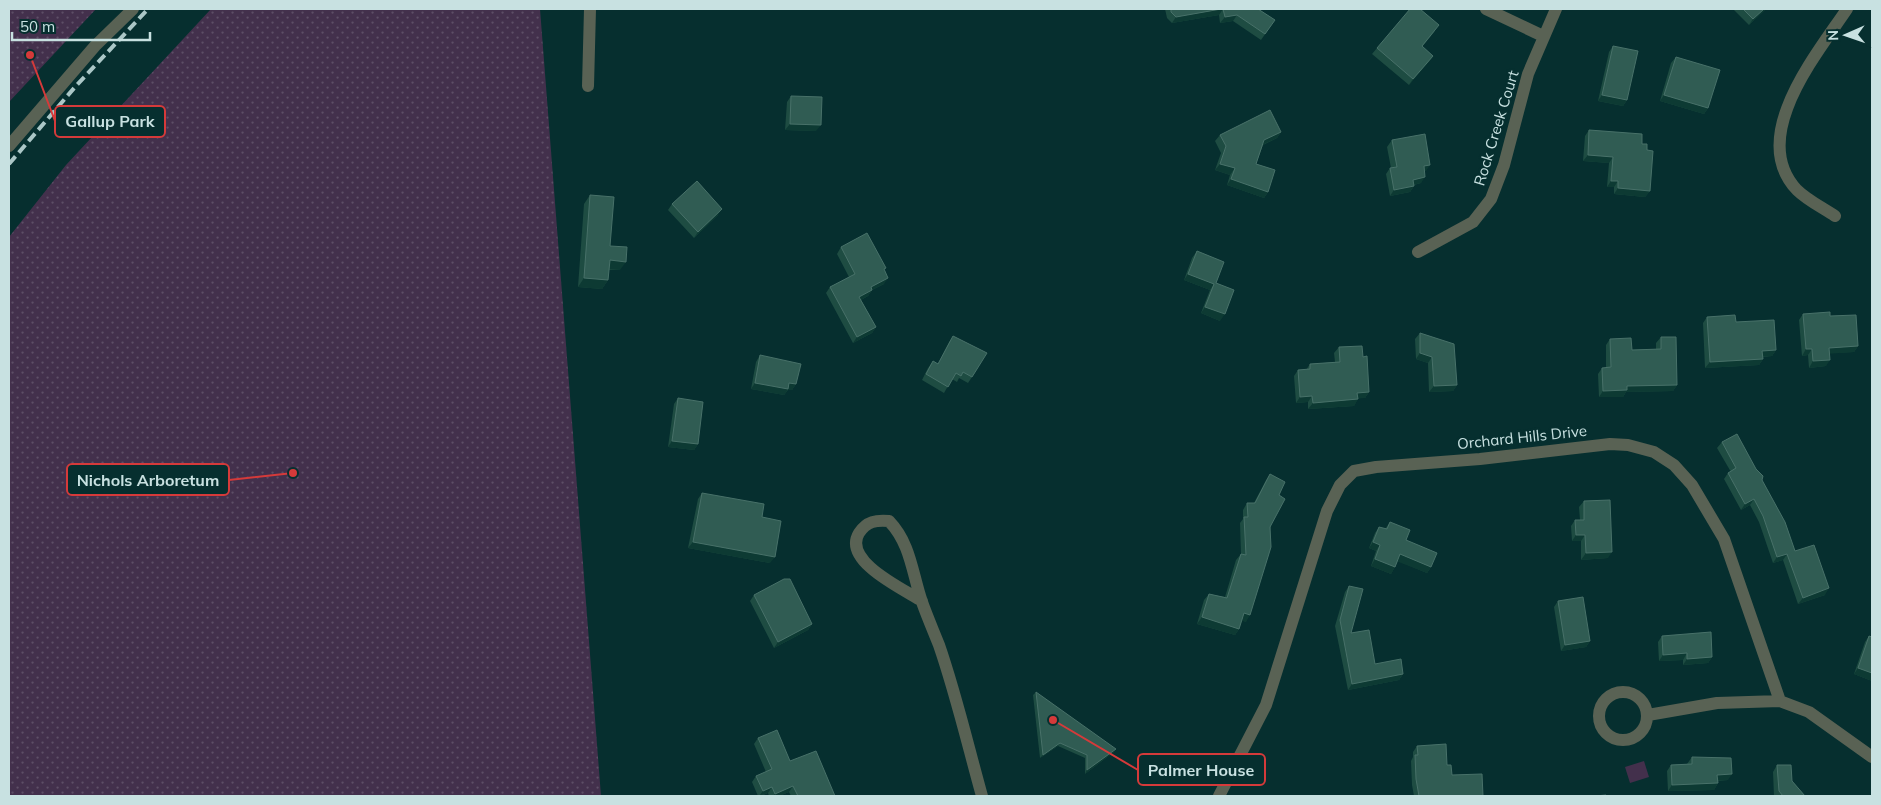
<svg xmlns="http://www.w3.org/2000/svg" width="1881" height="805" viewBox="0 0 1881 805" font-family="Mulish,sans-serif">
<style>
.park{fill:url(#park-dots)}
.pitch{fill:#43304c}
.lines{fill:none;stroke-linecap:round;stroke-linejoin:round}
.minor{stroke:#596254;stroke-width:12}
.rail{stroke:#abc7c7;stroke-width:4;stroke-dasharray:10 5;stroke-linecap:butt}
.wall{fill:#1e4c42}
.shaded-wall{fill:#0d3a33}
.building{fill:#305c53;stroke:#487169}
.labels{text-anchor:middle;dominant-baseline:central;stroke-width:5;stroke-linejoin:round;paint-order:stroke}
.street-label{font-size:15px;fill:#c8e1e1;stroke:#062f2f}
.leader{fill:none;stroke:#d53a3a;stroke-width:2}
.callout-dot{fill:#d53a3a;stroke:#062f2f;stroke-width:2}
.callout{fill:#062f2f;stroke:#d53a3a;stroke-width:2}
.callout-label{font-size:16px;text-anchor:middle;font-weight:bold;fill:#c8e1e1}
</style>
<defs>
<pattern id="park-dots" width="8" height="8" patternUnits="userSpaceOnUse" patternTransform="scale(1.25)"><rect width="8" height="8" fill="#43304c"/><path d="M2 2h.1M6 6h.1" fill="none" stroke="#5d4e66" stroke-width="1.8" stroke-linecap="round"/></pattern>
</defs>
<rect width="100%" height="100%" fill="#062f2f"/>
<path class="park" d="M 9,9 L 96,9 L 9,102 Z
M 211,9 L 540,9 L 601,796 L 9,796 L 9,237 L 66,165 Z"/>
<path class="pitch" d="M 1644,761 L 1649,777 L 1630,783 L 1625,767 Z"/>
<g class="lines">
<path class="minor" d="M 1486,9 L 1543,36
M 588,86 L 590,9
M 9,146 L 95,46 L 133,9
M 1835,216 C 1823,208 1807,200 1797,190 C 1747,137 1817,54 1847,9
M 1418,252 L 1473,222 L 1491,199 L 1504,165 L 1528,74 L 1556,9
M 922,601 C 903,589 842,561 859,533 C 867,521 876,520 889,521 C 911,544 912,573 922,602 C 927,616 933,630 939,645 C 956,694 968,746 982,796
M1599 716a24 24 0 1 1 48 0a24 24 0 1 1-48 0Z
M 1648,715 L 1717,703 L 1780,701
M 1219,796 L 1266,705 L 1327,511 L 1340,485 L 1354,471 L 1376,467 L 1480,459 L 1610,444 L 1628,445 L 1654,452 L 1674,465 L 1692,485 L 1724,539 L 1780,701 L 1809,712 L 1872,757"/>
<path class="rail" d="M 9,164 L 75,87 L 148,9"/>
</g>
<path class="wall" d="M 1165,9 L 1258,9 L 1275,20 L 1261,40 L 1233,21 L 1220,23 L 1219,15 L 1172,23 L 1167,18 Z
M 1733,9 L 1766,9 L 1749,25 Z
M 1435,31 L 1422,47 L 1433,56 L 1409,85 L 1372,54 L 1377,48 Z
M 1613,46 L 1627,100 L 1623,106 L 1598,101 L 1609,52 Z
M 1676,57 L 1708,108 L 1704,114 L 1660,101 L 1671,63 Z
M 791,96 L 816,131 L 785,130 L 787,102 Z
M 1589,130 L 1642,144 L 1647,150 L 1650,191 L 1645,197 L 1614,194 L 1614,187 L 1607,187 L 1609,163 L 1583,161 L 1585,136 Z
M 1281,132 L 1277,138 L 1263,145 L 1256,164 L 1268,192 L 1264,198 L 1227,185 L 1230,175 L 1215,170 L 1221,153 L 1215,141 L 1220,135 Z
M 1392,140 L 1426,171 L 1424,171 L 1421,183 L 1414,185 L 1414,186 L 1410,192 L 1390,196 L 1386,174 L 1390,168 L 1391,168 L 1387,147 Z
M 590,195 L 620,270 L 609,270 L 608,280 L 602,289 L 578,287 L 584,204 Z
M 672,204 L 718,215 L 694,238 L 668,210 Z
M 841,247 L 884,270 L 884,284 L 872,290 L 868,296 L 861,300 L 876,327 L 872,333 L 853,343 L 826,293 L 830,287 L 849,277 L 837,254 Z
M 1197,251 L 1216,283 L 1220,321 L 1201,313 L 1210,290 L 1184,280 L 1192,258 Z
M 1803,314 L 1830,316 L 1858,346 L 1854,352 L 1829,353 L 1826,366 L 1809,368 L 1808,355 L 1802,356 L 1799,320 Z
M 1707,317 L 1736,322 L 1776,350 L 1772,356 L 1763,357 L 1763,359 L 1759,365 L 1705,368 L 1703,323 Z
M 1420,333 L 1457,385 L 1453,391 L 1429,392 L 1428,363 L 1416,359 L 1415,339 Z
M 953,336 L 972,377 L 968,383 L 959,378 L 957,382 L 952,379 L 944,393 L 922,380 L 928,368 L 933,361 L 938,364 L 949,342 Z
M 1661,337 L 1677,385 L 1673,391 L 1626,392 L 1623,397 L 1599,397 L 1598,374 L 1602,368 L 1606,368 L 1606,345 L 1610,339 L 1632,350 L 1656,349 L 1656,343 Z
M 1339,347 L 1363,357 L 1369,392 L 1365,398 L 1358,398 L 1354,406 L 1308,409 L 1308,402 L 1296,403 L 1294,376 L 1298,370 L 1306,370 L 1310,364 L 1335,362 L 1334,353 Z
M 760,355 L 796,384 L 792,390 L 788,390 L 784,395 L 751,389 L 756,362 Z
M 678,398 L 698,444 L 694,450 L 668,447 L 674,404 Z
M 1722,442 L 1762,480 L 1795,551 L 1825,595 L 1798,604 L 1783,560 L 1773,563 L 1759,522 L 1750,505 L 1741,510 L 1724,479 L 1728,473 L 1731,472 L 1717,448 Z
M 1270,474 L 1279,495 L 1246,622 L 1242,620 L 1239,629 L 1235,635 L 1197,624 L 1204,600 L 1209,594 L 1225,597 L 1236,560 L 1241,554 L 1240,523 L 1243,519 L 1243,510 L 1247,503 L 1254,503 L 1266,480 Z
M 702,493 L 770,563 L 688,548 L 698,499 Z
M 1584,501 L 1608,558 L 1581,560 L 1581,541 L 1572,541 L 1571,526 L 1575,520 L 1580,520 L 1579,507 Z
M 1390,522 L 1431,567 L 1427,573 L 1398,561 L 1391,574 L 1371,566 L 1376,551 L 1369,548 L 1375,533 L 1379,527 L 1385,529 Z
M 1349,586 L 1351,633 L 1375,664 L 1403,674 L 1399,680 L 1348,690 L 1335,626 L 1345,592 Z
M 754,595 L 812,624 L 808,630 L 774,648 L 750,601 Z
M 1558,601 L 1590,641 L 1586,647 L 1561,651 L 1554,607 Z
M 1662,636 L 1712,657 L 1708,663 L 1683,665 L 1683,660 L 1659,661 L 1658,642 Z
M 1869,636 L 1872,637 L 1872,681 L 1854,674 L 1865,642 Z
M 1036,692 L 1114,752 L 1085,774 L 1085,758 L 1058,746 L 1040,758 L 1033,695 Z
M 758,738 L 790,761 L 835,796 L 791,796 L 789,792 L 779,796 L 769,796 L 768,793 L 761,796 L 758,796 L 752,782 L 756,776 L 766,772 L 754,744 Z
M 1417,746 L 1447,765 L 1452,775 L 1483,796 L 1414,796 L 1412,785 L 1411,761 L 1413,757 L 1413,752 Z
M 1692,757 L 1728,780 L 1718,781 L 1718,783 L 1714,790 L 1668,791 L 1667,771 L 1671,765 L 1687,764 Z
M 1777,765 L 1792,781 L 1805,796 L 1774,796 L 1773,772 Z"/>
<path class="shaded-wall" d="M 1223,9 L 1219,15 L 1172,23 L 1176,17 Z
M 1764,9 L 1766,9 L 1749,25 L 1753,19 Z
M 1237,15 L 1233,21 L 1220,23 L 1225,17 Z
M 1433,56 L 1429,62 L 1409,85 L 1413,79 Z
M 1602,95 L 1627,100 L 1623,106 L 1598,101 Z
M 1664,95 L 1708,108 L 1704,114 L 1660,101 Z
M 790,124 L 821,125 L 816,131 L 785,130 Z
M 1281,132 L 1277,138 L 1260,146 L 1264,140 Z
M 1588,155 L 1613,157 L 1609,163 L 1583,161 Z
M 1220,164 L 1235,168 L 1230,175 L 1215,170 Z
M 1430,165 L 1426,171 L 1419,172 L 1424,166 Z
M 1425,177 L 1421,183 L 1408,186 L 1413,180 Z
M 1231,179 L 1268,192 L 1264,198 L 1227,185 Z
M 1611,181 L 1618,181 L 1614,187 L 1607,187 Z
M 1414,186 L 1410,192 L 1390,196 L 1394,190 Z
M 1618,188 L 1650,191 L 1645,197 L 1614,194 Z
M 722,209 L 718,215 L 694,238 L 698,232 Z
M 610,260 L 626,262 L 620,270 L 604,269 Z
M 1188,274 L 1214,284 L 1210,290 L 1184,280 Z
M 584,278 L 608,280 L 602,289 L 578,287 Z
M 888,278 L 884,284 L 872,290 L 868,296 L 855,303 L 859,297 L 871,287 Z
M 1205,307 L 1225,314 L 1220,321 L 1201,313 Z
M 876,327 L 872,333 L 853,343 L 857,337 Z
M 1858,346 L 1854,352 L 1825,354 L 1829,348 Z
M 1806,349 L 1812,349 L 1808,355 L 1802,356 Z
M 1776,350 L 1772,356 L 1758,357 L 1762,351 Z
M 1420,353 L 1432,357 L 1428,363 L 1416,359 Z
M 1763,359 L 1759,365 L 1705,368 L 1710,362 Z
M 1830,360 L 1826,366 L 1809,368 L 1813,361 Z
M 755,383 L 789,383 L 796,384 L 792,390 L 788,390 L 784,395 L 751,389 Z
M 1457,385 L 1453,391 L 1429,392 L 1434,386 Z
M 1677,385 L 1673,391 L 1626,392 L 1623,397 L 1599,397 L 1603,391 L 1627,386 Z
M 1369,392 L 1365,398 L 1353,399 L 1357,393 Z
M 1312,396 L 1308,402 L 1296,403 L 1300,397 Z
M 1358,399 L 1354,406 L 1308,409 L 1313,403 Z
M 672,441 L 698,444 L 694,450 L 668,447 Z
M 1754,499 L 1750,505 L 1741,510 L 1745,504 Z
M 1576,535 L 1585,535 L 1581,541 L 1572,541 Z
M 693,542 L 775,557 L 770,563 L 688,548 Z
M 1373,542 L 1380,545 L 1376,551 L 1369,548 Z
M 1612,552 L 1608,558 L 1581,560 L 1586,553 Z
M 1400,554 L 1431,567 L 1427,573 L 1396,561 Z
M 1787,554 L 1783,560 L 1773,563 L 1777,557 Z
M 1375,559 L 1395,567 L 1391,574 L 1371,566 Z
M 1829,588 L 1825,595 L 1798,604 L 1803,598 Z
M 1244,613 L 1250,615 L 1246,622 L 1239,620 Z
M 1202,617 L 1239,629 L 1235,635 L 1197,624 Z
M 812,624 L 808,630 L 774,648 L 778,642 Z
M 1590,641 L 1586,647 L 1561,651 L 1565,645 Z
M 1687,653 L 1683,660 L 1659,661 L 1663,655 Z
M 1712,657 L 1708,663 L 1683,665 L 1687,659 Z
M 1858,668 L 1872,673 L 1872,681 L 1854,674 Z
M 1403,674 L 1399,680 L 1348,690 L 1352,684 Z
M 1060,743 L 1058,746 L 1040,758 L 1043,755 Z
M 1116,749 L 1114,752 L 1085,774 L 1087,770 Z
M 1732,774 L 1728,780 L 1713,781 L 1717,775 Z
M 1718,783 L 1714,790 L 1668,791 L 1672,785 Z
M 793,786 L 789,792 L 779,796 L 773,796 L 775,794 Z
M 772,787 L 768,793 L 759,796 L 763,791 Z"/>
<path class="building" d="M 1171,9 L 1221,9 L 1176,17 L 1171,12 Z
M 1223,9 L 1258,9 L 1275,20 L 1265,34 L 1237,15 L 1225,17 Z
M 1410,9 L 1420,9 L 1439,25 L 1422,46 L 1433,56 L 1413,79 L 1377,48 Z
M 1743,9 L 1764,9 L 1753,19 Z
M 1613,46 L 1638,51 L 1627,100 L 1602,95 Z
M 1676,57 L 1720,70 L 1708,108 L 1664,95 Z
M 791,96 L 822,97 L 821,125 L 790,124 Z
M 1270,110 L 1281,132 L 1264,140 L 1256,164 L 1275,170 L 1268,192 L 1231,179 L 1235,168 L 1220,164 L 1226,146 L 1220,135 Z
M 1589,130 L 1642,134 L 1642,144 L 1647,144 L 1647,150 L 1653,151 L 1650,191 L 1618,188 L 1618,181 L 1611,181 L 1613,157 L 1588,155 Z
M 1425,134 L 1430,165 L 1424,166 L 1425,177 L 1413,180 L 1414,186 L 1394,190 L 1390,168 L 1397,167 L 1392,140 Z
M 697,181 L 722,209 L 698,232 L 672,204 Z
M 590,195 L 614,197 L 610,246 L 627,247 L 626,262 L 610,260 L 608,280 L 584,278 Z
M 867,233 L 886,268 L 884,269 L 888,278 L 871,287 L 872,290 L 859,297 L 876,327 L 857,337 L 830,287 L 855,274 L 841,247 Z
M 1197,251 L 1224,262 L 1216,283 L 1234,290 L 1225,314 L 1205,307 L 1214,284 L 1188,274 Z
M 1830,312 L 1830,316 L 1856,315 L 1858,346 L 1829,348 L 1830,360 L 1813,361 L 1812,349 L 1806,349 L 1803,314 Z
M 1735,315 L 1736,322 L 1774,320 L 1776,350 L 1762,351 L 1763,359 L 1710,362 L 1707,317 Z
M 1420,333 L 1454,344 L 1457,385 L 1434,386 L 1432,357 L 1420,353 Z
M 953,336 L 987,353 L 972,377 L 963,372 L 961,376 L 956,373 L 948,387 L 926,374 L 933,361 L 938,364 Z
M 1661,337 L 1676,337 L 1677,385 L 1627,386 L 1627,390 L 1603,391 L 1602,368 L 1611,367 L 1610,339 L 1631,338 L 1632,350 L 1661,349 Z
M 1362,346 L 1363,357 L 1367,356 L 1369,392 L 1357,393 L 1358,399 L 1313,403 L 1312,396 L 1300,397 L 1298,370 L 1310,369 L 1310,364 L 1340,362 L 1339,347 Z
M 760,355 L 801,364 L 796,384 L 789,383 L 788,389 L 755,383 Z
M 678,398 L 703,402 L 698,444 L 672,441 Z
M 1737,434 L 1756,469 L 1763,476 L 1762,480 L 1785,522 L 1795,551 L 1814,545 L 1829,588 L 1803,598 L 1787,554 L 1777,557 L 1763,516 L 1754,499 L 1745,504 L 1728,473 L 1736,468 L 1722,442 Z
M 1270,474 L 1285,482 L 1279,495 L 1285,499 L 1270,527 L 1271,547 L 1250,615 L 1244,613 L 1239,629 L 1202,617 L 1209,594 L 1227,598 L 1241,554 L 1246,555 L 1244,517 L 1248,517 L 1247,503 L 1255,503 Z
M 702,493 L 764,504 L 762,517 L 781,521 L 775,557 L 693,542 Z
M 1610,500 L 1612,552 L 1586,553 L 1585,535 L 1576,535 L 1575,520 L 1584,520 L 1584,501 Z
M 1390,522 L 1410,530 L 1406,540 L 1437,553 L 1431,567 L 1400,554 L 1395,567 L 1375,559 L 1380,545 L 1373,542 L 1379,527 L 1387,529 Z
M 784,579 L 790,579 L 812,624 L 778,642 L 754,595 Z
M 1349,586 L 1363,589 L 1351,633 L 1369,630 L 1375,664 L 1401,659 L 1403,674 L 1352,684 L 1340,620 Z
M 1583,597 L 1590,641 L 1565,645 L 1558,601 Z
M 1711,632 L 1712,657 L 1687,659 L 1687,653 L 1663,655 L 1662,636 Z
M 1869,636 L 1872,637 L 1872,673 L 1858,668 Z
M 1036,692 L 1116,749 L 1087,770 L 1087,755 L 1060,743 L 1043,755 Z
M 777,730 L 790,761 L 816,751 L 835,796 L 798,796 L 793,786 L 775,794 L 772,787 L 763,791 L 756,776 L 772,769 L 758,738 Z
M 1446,744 L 1447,765 L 1451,765 L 1452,775 L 1482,774 L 1483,796 L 1419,796 L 1416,779 L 1415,755 L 1418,755 L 1417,746 Z
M 1692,757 L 1731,758 L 1732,774 L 1717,775 L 1718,783 L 1672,785 L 1671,765 L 1692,764 Z
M 1777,765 L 1791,765 L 1792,781 L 1805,796 L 1783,796 L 1779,791 Z
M 1606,795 L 1606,796 L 1595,796 Z"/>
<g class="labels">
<g class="street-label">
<text transform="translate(1496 128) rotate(-73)">Rock Creek Court</text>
<text transform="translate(1522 437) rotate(-6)">Orchard Hills Drive</text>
</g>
</g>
<path class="leader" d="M30 55L55 121M293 473L229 480M1053 720L1138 770"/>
<g class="callout-dot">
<circle cx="30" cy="55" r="5"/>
<circle cx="293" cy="473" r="5"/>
<circle cx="1053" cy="720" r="5"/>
</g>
<g class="callout">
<rect x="55" y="106" width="110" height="31" rx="5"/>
<rect x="67" y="464" width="162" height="31" rx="5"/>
<rect x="1138" y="754" width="127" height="31" rx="5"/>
</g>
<g class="callout-label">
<text x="110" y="127">Gallup Park</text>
<text x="148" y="486">Nichols Arboretum</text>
<text x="1201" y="776">Palmer House</text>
</g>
<rect width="1881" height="805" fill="none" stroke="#c8e1e1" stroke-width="20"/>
<g transform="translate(1846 35) rotate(268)" stroke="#062f2f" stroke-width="4" paint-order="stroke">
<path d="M0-4L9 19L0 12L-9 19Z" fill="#c8e1e1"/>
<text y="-8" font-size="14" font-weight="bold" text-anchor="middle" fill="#c8e1e1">N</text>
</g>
<path d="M12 32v8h138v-8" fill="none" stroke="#c8e1e1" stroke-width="2.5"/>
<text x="20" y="32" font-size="15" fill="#c8e1e1" stroke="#062f2f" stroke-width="4" paint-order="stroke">50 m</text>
</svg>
